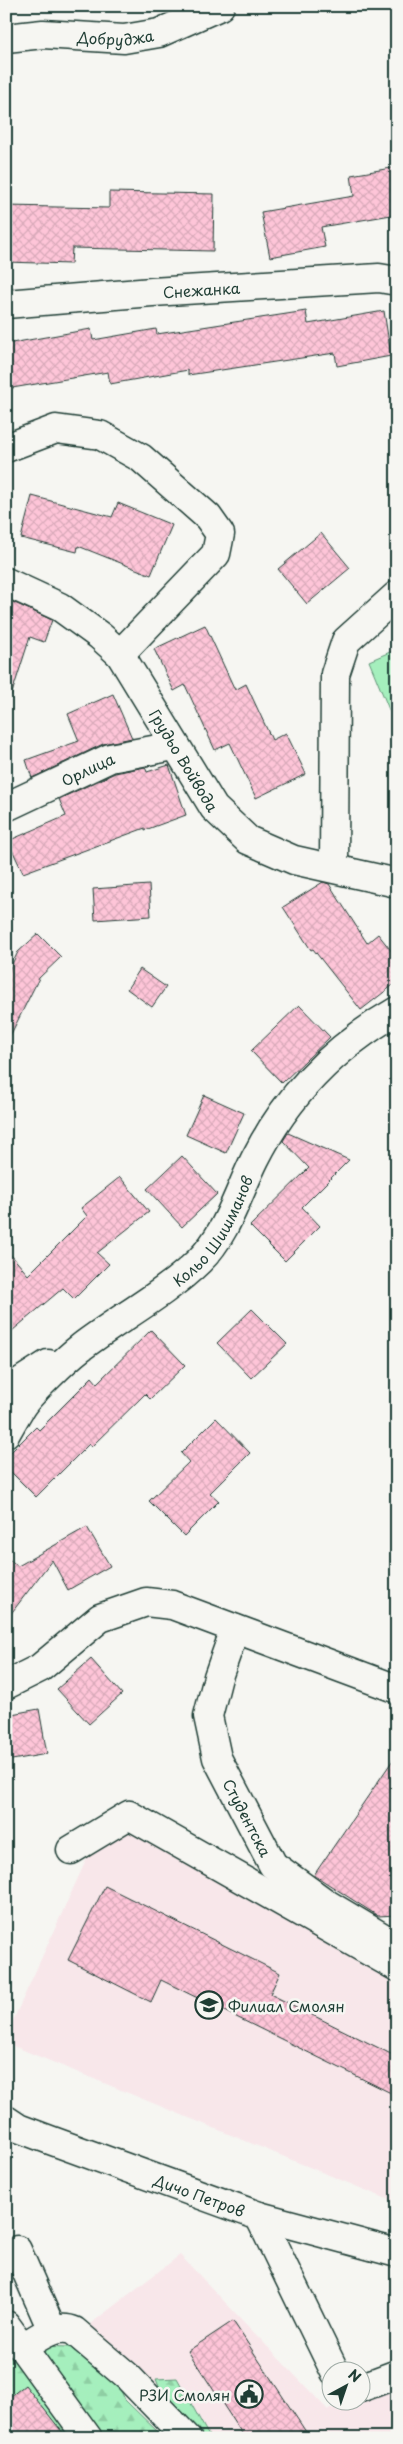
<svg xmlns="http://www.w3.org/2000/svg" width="403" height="2444" viewBox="0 0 403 2444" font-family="'Playpen Sans',sans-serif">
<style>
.built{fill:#f8e7ea}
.forest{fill:url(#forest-firs);stroke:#629678}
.garden{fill:#a5efbd;stroke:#629678}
.building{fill:url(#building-cross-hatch);stroke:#1f3d34}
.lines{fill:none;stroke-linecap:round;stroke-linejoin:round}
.minor-casing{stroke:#1f3d34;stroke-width:31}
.minor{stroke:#f6f6f2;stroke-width:28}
.labels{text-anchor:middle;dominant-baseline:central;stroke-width:5;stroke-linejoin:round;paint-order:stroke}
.street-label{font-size:15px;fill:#1f3d34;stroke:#f6f6f2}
.poi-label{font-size:15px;fill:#1f3d34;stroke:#f6f6f2;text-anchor:start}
</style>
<defs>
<pattern id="forest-firs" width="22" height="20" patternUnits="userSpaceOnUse" patternTransform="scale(1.25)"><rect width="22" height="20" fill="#a5efbd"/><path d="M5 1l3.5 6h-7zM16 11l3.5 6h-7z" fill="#8ecea3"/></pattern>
<pattern id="building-cross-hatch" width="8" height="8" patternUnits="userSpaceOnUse" patternTransform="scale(1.25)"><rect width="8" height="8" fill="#fec5d8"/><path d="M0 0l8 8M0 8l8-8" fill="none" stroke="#d9aaba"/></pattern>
</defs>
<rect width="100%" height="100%" fill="#f6f6f2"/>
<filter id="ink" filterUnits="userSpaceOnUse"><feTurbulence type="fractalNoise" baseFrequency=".02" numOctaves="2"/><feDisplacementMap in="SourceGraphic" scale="10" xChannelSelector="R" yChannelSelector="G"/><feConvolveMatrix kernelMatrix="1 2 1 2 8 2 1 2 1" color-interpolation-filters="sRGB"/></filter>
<g filter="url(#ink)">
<path class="built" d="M 108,1812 L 397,1974 L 397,2203 L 6,2043 L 6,2036 Z
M 180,2255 L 328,2410 L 351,2402 L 360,2402 L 361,2398 L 397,2383 L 397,2438 L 175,2438 L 72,2338 Z"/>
<path class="forest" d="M 6,2345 L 70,2347 L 74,2351 L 110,2365 L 125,2400 L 161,2435 L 164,2434 L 167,2408 L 156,2379 L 177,2378 L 210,2438 L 6,2438 Z"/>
<path class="garden" d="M 397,649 L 397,729 L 369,661 Z"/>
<path class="building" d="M 397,167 L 397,214 L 321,227 L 325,247 L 270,257 L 261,212 L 354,196 L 351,175 Z
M 109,192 L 214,194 L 213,251 L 72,248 L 71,264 L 6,262 L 6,206 L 109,208 Z
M 306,311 L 308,324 L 384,311 L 391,356 L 337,366 L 335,353 L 188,375 L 188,370 L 110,384 L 108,372 L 6,389 L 6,344 L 91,329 L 93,340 L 156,329 L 157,334 Z
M 32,496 L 112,517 L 118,503 L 172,525 L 151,575 L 78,546 L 77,552 L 21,538 Z
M 321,533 L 350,568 L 307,604 L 278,569 Z
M 6,599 L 52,620 L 44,642 L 30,637 L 11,696 L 6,695 Z
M 205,625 L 235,690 L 246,684 L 272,740 L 286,733 L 306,774 L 256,798 L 230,743 L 215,750 L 185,685 L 174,691 L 154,649 Z
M 113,694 L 132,738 L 103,744 L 32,778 L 26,760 L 79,741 L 68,714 Z
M 169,765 L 186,815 L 145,830 L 145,828 L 23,873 L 8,841 L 66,816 L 59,799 L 115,773 L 145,767 L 147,772 Z
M 323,882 L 329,884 L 367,943 L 378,934 L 397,958 L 397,982 L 361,1010 L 313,949 L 311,950 L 283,907 Z
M 149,885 L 151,916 L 95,920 L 93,889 Z
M 38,934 L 61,957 L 39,978 L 6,1044 L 6,976 L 18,952 Z
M 140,969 L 166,987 L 152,1007 L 127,989 Z
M 299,1005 L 330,1037 L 282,1083 L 251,1051 Z
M 204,1095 L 244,1113 L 226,1153 L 186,1135 Z
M 288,1133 L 349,1160 L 302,1207 L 320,1226 L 285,1261 L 250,1226 L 309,1168 L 283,1141 Z
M 182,1156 L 217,1194 L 182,1227 L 147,1189 Z
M 120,1177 L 149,1212 L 97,1253 L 109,1264 L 74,1299 L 63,1288 L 6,1336 L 6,1249 L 28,1275 L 87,1216 L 81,1208 Z
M 252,1309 L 287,1344 L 251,1378 L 217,1343 Z
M 151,1330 L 185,1365 L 150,1399 L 145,1394 L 91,1447 L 89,1444 L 36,1497 L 6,1467 L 6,1457 L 36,1427 L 39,1430 L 92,1377 L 97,1383 Z
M 216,1418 L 250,1453 L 210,1493 L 219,1501 L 184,1536 L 149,1501 L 189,1462 L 181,1453 Z
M 87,1527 L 110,1566 L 68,1590 L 52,1560 L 6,1620 L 6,1557 L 18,1566 Z
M 91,1659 L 122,1694 L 89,1724 L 57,1689 Z
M 39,1709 L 47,1754 L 6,1761 L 6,1715 Z
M 397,1754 L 397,1915 L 378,1916 L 314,1875 Z
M 105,1886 L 280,1973 L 270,1994 L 397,2057 L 397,2096 L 161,1980 L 151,2002 L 68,1960 Z
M 233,2321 L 310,2438 L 245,2438 L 188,2351 Z
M 25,2385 L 67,2438 L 6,2438 L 6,2400 Z"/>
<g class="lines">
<g class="minor-casing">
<g id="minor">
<path id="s1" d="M 6,38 L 43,34 L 124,39 L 159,33 L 220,6"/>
<path id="s2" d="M 6,304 L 152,292 L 379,278 L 397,281"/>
<path d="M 6,448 L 56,429 L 100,435 L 141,458 L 208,517 L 220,534 L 216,554 L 120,654"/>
<path id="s3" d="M 6,582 L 60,607 L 100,636 L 120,654 L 214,808 L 248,840 L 294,860 L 397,883"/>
<path id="s4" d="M 6,807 L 110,758 L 174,746"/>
<path d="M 334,868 L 335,674 L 346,641 L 397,595"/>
<path d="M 6,1391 L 48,1364"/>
<path id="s5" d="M 6,1433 C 11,1424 16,1415 21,1407 C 29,1394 67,1358 80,1348 C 119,1318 164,1295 199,1261 C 227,1234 238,1193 255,1159 C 287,1095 336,1046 397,1011"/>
<path id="s6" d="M 235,1629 L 218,1677 L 208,1716 L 217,1758 L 273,1865 L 327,1904 L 397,1946"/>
<path d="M 6,1685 L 40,1668 L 100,1618 L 146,1602 L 172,1605 L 397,1689"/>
<path d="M 71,1850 L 129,1815 L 397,1967"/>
<path id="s7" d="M 6,2120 L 18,2128 L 50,2140 L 259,2216 L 397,2253"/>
<path d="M 259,2216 L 335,2372"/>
<path d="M 17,2250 L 52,2330"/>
<path d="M 6,2325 L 88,2438"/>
<path d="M 23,2347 C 38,2338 56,2323 74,2331 L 128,2377 L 187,2438"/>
<path d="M 360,2388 L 397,2374"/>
</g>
</g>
<use href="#minor" class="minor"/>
</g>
</g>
<defs>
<g id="university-ring" transform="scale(1.4375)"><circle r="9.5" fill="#f6f6f2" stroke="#1f3d34" stroke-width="1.5"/><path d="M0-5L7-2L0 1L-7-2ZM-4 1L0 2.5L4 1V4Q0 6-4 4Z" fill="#1f3d34"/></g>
<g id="civic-ring" transform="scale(1.4375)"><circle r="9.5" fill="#f6f6f2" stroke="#1f3d34" stroke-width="1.5"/><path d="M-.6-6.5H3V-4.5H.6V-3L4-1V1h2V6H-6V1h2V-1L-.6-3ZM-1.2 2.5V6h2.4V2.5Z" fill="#1f3d34"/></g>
</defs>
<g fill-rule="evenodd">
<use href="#university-ring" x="209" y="2005"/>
<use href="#civic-ring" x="249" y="2394"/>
</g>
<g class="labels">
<g class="street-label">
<text stroke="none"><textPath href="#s1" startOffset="110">Добруджа</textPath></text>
<text stroke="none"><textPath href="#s2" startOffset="196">Снежанка</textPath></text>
<text stroke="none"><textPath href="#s3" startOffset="260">Грудьо Войвода</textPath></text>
<text stroke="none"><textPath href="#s4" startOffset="90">Орлица</textPath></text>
<text stroke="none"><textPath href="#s5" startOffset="294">Кольо Шишманов</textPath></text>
<text stroke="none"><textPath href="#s6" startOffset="201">Студентска</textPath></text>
<text stroke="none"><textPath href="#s7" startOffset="208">Дичо Петров</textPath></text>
</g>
<g class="poi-label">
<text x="228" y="2005">Филиал Смолян</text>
<text x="230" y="2394" text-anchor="end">РЗИ Смолян</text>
</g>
</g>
<rect width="403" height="2444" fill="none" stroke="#f6f6f2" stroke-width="25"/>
<rect x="12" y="12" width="378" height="2419" fill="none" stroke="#1f3d34" stroke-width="2" filter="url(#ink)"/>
<g transform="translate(346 2386) rotate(40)"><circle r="24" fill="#f6f6f2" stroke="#a0aca6"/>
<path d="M0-4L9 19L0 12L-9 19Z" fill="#1f3d34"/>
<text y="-8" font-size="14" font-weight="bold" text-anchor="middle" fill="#1f3d34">N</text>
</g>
</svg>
